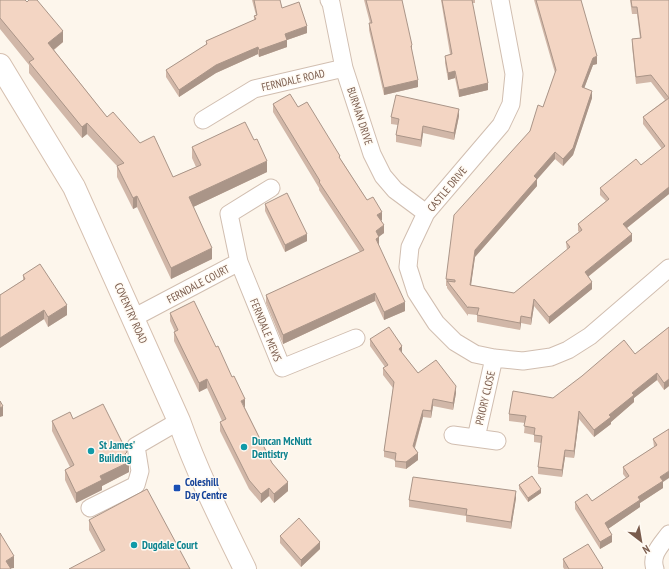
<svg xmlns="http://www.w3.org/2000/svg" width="669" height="569" viewBox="0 0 669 569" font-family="'PT Sans Narrow',sans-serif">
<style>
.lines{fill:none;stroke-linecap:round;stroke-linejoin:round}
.minor-casing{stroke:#d1beb0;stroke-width:19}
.secondary-casing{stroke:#d6c0b0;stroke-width:24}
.minor{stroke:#fff;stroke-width:17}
.secondary{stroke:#fff;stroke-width:22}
.wall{fill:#d1b7a8}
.shaded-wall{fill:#aa9588}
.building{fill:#f3d5c3;stroke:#aa9588}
.culture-dot{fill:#0f9aa8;stroke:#fffaf3;stroke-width:1.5}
.transit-dot{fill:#1a4fb4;stroke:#fffaf3;stroke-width:1.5}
.labels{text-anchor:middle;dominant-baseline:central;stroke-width:3;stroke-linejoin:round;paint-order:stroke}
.street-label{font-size:11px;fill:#7a5c4d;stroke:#fffaf3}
.culture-label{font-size:11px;font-weight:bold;fill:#0d838f;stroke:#fffaf3;text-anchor:start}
.transit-label{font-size:11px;font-weight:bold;fill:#164399;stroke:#fffaf3;text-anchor:start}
</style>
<rect width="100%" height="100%" fill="#fdf6ec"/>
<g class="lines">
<g class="minor-casing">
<path id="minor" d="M 329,0 L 331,3 L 344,68 L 372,154 L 383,176 L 395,190 L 426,213
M 500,0 L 514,74 L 511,104 L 501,125 L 426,213 L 410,247 L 408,267 L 416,292 L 436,323 L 455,342 L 475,354 L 494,358 L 523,361 L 551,357 L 568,350 L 590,336 L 669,268
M 203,120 L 254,89 L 344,68
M 239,262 L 282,368 L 356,338
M 133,318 L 239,262 L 229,214 L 271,188
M 453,435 L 497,441
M 476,438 L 494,358
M 90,508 L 136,485 L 140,471 L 136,446 L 179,421
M 655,569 C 650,555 661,545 669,534"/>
</g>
<g class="secondary-casing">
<path id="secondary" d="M 0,65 L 74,187 L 179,421 C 197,472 221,520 245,569"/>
</g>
<use href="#minor" class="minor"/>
<use href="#secondary" class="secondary"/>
</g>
<path class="wall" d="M 0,0 L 63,42 L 54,50 L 107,117 L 140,143 L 173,177 L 196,167 L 192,158 L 192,147 L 267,172 L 193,207 L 212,259 L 171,279 L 137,207 L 133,209 L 117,177 L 117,166 L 87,134 L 82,138 L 29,73 L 29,65 L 0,29 Z
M 252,0 L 280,0 L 282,8 L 307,33 L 287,40 L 287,47 L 259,57 L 258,54 L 216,73 L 179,97 L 166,77 L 166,70 L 206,45 L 206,41 L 254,20 L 254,16 L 256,15 Z
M 364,0 L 402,0 L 412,53 L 418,87 L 384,95 L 369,30 L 369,23 L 370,23 Z
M 441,0 L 475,0 L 475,3 L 472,3 L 488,90 L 459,97 L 455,78 L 448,80 L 445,63 L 445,56 L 450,54 Z
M 534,0 L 582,0 L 581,0 L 597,64 L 593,65 L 584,88 L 592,98 L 573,155 L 563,166 L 555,159 L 537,179 L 537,186 L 475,257 L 471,285 L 514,293 L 567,250 L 566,242 L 579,232 L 578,231 L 578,224 L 606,201 L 600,195 L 600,188 L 641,165 L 662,149 L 643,124 L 643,117 L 665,100 L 651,82 L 636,84 L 632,46 L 632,39 L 640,38 L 637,14 L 632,14 L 630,0 L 669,0 L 669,194 L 627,228 L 632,241 L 588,277 L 592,289 L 549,324 L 534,306 L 531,325 L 521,323 L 520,330 L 477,322 L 477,315 L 468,314 L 468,316 L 447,288 L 447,286 L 446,286 L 446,279 L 530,131 L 543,107 L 555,73 Z
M 273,104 L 298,107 L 340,158 L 367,200 L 382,220 L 381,221 L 384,233 L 379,236 L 379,245 L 378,245 L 405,311 L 384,320 L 375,301 L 283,344 L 266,303 L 266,295 L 360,252 L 319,190 L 319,188 L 273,112 Z
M 459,116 L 454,140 L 423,133 L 421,147 L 396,142 L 396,135 L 398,125 L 391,124 L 391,117 Z
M 265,204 L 307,241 L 285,252 L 265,211 Z
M 23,275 L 67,315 L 48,327 L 44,319 L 0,348 L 0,295 L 23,280 Z
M 170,313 L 245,408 L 272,463 L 288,491 L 274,503 L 269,496 L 261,503 L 249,489 L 220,431 L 220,422 L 222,421 L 207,388 L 199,392 L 174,341 L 174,332 L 175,332 L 170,321 Z
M 669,327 L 669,386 L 664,390 L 657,380 L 634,398 L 634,402 L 611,422 L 611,424 L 594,437 L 579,419 L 574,458 L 565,457 L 562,477 L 538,474 L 538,467 L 541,443 L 534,442 L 534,435 L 524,433 L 525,423 L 509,421 L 509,414 L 553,398 L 635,354 Z
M 370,339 L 402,353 L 418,373 L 456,393 L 453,410 L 433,406 L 431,418 L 423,417 L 415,448 L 418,460 L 406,469 L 395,467 L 395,460 L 384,457 L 384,451 L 393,388 L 383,375 L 383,368 L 385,367 L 370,346 Z
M 73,419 L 127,458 L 129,472 L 102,486 L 102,490 L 76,503 L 65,480 L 65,470 L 70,467 L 52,431 L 52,421 Z
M 669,429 L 663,482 L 663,488 L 640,503 L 640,507 L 608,529 L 612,542 L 600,549 L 575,509 L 575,502 L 592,501 L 626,478 L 623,474 L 623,467 L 654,447 L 653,439 Z
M 519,485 L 541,493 L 528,502 L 519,489 Z
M 516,498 L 511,529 L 466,522 L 466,516 L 409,507 L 409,500 Z
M 89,520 L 190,569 L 101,552 L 89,530 Z
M 280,536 L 320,549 L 301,567 L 280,543 Z
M 563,559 L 603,569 L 564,569 L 563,567 Z"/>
<path class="shaded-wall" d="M 307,26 L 307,33 L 287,40 L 287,47 L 259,57 L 259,50 L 285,34 Z
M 63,31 L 63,42 L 48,54 L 48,43 Z
M 412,45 L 412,53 L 411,53 L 411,46 Z
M 258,47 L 258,54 L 216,73 L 179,97 L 179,90 L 216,65 Z
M 597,56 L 597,64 L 593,65 L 582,94 L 582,87 L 593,58 Z
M 455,71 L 455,78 L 448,80 L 448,73 Z
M 418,80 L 418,87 L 384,95 L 384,88 Z
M 488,83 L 488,90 L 459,97 L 459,90 Z
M 592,91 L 592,98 L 573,155 L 563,166 L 563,159 Z
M 459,109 L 459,116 L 454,140 L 454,133 Z
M 87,123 L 87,134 L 82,138 L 82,127 Z
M 423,126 L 423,133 L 421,147 L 421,140 Z
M 555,152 L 555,159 L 534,183 L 534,176 Z
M 267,161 L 267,172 L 189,209 L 189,197 Z
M 537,179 L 537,186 L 475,257 L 470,292 L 470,285 L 475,250 Z
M 669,187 L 669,194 L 623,231 L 623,224 Z
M 137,196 L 137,207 L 133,209 L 133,198 Z
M 382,212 L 382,220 L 377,223 L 377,215 Z
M 384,225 L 384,233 L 376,239 L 376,231 Z
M 307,234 L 307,241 L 285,252 L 285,245 Z
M 632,234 L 632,241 L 585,279 L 585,272 Z
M 379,237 L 379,245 L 376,247 L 376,239 Z
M 212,248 L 212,259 L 171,279 L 171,268 Z
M 592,282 L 592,289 L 549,324 L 549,317 Z
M 375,293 L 375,301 L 283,344 L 283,335 Z
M 534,299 L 534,306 L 531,325 L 531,318 Z
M 405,302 L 405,311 L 384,320 L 384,312 Z
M 67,305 L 67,315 L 48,327 L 48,317 Z
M 44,310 L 44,319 L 0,348 L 0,338 Z
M 521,316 L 521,323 L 520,330 L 520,323 Z
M 402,346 L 402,353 L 399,349 Z
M 657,373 L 657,380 L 634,398 L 634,402 L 611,422 L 611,424 L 594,437 L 594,430 L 632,393 Z
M 207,379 L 207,388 L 199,392 L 199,383 Z
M 669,379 L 669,386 L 664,390 L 664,383 Z
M 456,386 L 456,393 L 453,410 L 453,403 Z
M 245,399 L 245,408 L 241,401 Z
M 433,399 L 433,406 L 431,418 L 431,411 Z
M 3,406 L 3,416 L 0,417 L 0,408 Z
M 423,410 L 423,417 L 413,453 L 413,446 Z
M 579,411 L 579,419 L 574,458 L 574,451 Z
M 565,450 L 565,457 L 562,477 L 562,470 Z
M 418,453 L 418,460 L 406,469 L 406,462 Z
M 129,462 L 129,472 L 102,486 L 102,490 L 76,503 L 76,493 L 100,476 Z
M 669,471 L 669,478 L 663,482 L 663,488 L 640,503 L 640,507 L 605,531 L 605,523 L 638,497 L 660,477 Z
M 288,482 L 288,491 L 274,503 L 274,494 Z
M 269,488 L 269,496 L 261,503 L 261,494 Z
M 541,489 L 541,493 L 528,502 L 528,498 Z
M 516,491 L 516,498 L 511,529 L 511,522 Z
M 612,535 L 612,542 L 600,549 L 600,542 Z
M 320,542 L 320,549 L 301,567 L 301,560 Z
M 14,556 L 14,568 L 6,569 L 6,561 Z"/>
<path class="building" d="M 0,0 L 25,0 L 27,2 L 29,0 L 37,0 L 63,31 L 48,43 L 107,117 L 113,112 L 140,143 L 154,136 L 173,177 L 201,165 L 192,147 L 245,122 L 254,140 L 257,139 L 267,161 L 189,197 L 212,248 L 171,268 L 137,196 L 133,198 L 117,166 L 124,163 L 87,123 L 82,127 L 29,62 L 34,59 L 0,18 Z
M 254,0 L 280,0 L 282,8 L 299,2 L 307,26 L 285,34 L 287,40 L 259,50 L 258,47 L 216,65 L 179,90 L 166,70 L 207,44 L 206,41 L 256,19 L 254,16 L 257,15 Z
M 366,0 L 402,0 L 412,45 L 411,46 L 418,80 L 384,88 L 369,23 L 372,23 Z
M 442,0 L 472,0 L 488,83 L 459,90 L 455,71 L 448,73 L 445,56 L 452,54 Z
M 536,0 L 581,0 L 597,56 L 593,58 L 582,87 L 592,91 L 573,148 L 563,159 L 555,152 L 534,176 L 537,179 L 475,250 L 470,285 L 514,293 L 570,247 L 566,242 L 582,230 L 578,224 L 609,199 L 600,188 L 636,159 L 641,165 L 665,146 L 643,117 L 669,98 L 651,75 L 636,77 L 632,39 L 641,38 L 637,7 L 632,7 L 631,0 L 669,0 L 669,187 L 623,224 L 632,234 L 585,272 L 592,282 L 549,317 L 534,299 L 531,318 L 521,316 L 520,323 L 477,315 L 479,308 L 468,307 L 468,308 L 447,281 L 455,282 L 455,280 L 446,279 L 454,215 L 530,131 L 538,105 L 543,107 L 556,70 Z
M 290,94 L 298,107 L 307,102 L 340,156 L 339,157 L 367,200 L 373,197 L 382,212 L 377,215 L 384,225 L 376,231 L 379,237 L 376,239 L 405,302 L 384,312 L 375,293 L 283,335 L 266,295 L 364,250 L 319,182 L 320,181 L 273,104 Z
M 396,95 L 459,109 L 454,133 L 423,126 L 421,140 L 396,135 L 399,119 L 391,117 Z
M 287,193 L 307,234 L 285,245 L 265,204 Z
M 40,264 L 67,305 L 48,317 L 44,310 L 0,338 L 0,295 L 25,279 L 23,275 Z
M 194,301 L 216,347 L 218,346 L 232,377 L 234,376 L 245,399 L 241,401 L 272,463 L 288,482 L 274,494 L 269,488 L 261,494 L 249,480 L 220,422 L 226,419 L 207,379 L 199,383 L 174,332 L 178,330 L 170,313 Z
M 389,327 L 402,346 L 399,349 L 418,373 L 436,360 L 456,386 L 453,403 L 433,399 L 431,411 L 423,410 L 413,446 L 418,453 L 406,462 L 395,461 L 396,453 L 384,451 L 394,382 L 383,368 L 388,365 L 370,339 Z
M 669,327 L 669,379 L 664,383 L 657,373 L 632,393 L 634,395 L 609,415 L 611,417 L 594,430 L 579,411 L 574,451 L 565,450 L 562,470 L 538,467 L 542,436 L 534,435 L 535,428 L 524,426 L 526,416 L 509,414 L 513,391 L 553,398 L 582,376 L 624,340 L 635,354 Z
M 0,401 L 3,406 L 0,408 Z
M 103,404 L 127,452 L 125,454 L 129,462 L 100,476 L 102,480 L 76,493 L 65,470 L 74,465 L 52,421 L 70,412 L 73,419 Z
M 669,429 L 669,471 L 660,477 L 663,481 L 638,497 L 640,500 L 605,523 L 612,535 L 600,542 L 575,502 L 587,494 L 592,501 L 629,476 L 623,467 L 657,445 L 653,439 Z
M 532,476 L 541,489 L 528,498 L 519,485 Z
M 413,477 L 516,491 L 511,522 L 466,515 L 467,509 L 409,500 Z
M 147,489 L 190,569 L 69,569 L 105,550 L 89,520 Z
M 299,518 L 320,542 L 301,560 L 280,536 Z
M 0,533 L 14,556 L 6,561 L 11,569 L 0,569 Z
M 588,544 L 603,568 L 602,569 L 569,569 L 563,559 Z"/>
<g class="culture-dot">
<circle cx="244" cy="447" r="4"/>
<circle cx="91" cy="451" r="4"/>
<circle cx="134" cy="545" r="4"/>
</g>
<rect class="transit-dot" x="173" y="484" width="8" height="8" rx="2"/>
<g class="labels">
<g class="street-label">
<text transform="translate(293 80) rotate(-13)">FERNDALE ROAD</text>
<text transform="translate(360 116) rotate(72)">BURMAN DRIVE</text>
<text transform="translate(447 189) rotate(-50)">CASTLE DRIVE</text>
<text transform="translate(198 284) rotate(-28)">FERNDALE COURT</text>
<text transform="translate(131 313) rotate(66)">COVENTRY ROAD</text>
<text transform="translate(266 330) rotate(68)">FERNDALE MEWS</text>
<text transform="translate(485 398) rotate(-77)">PRIORY CLOSE</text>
</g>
<g class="culture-label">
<text x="252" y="441">Duncan McNutt<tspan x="252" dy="13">Dentistry</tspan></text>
<text x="99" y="445">St James'<tspan x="99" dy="13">Building</tspan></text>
<text x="142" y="545">Dugdale Court</text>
</g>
<g class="transit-label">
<text x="185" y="482">Coleshill<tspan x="185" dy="13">Day Centre</tspan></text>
</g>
</g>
<g transform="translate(641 541) rotate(149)" stroke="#fffaf3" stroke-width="3" paint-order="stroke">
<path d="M0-3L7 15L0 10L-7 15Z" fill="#7a5c4d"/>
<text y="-6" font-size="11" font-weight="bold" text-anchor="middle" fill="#7a5c4d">N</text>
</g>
</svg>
